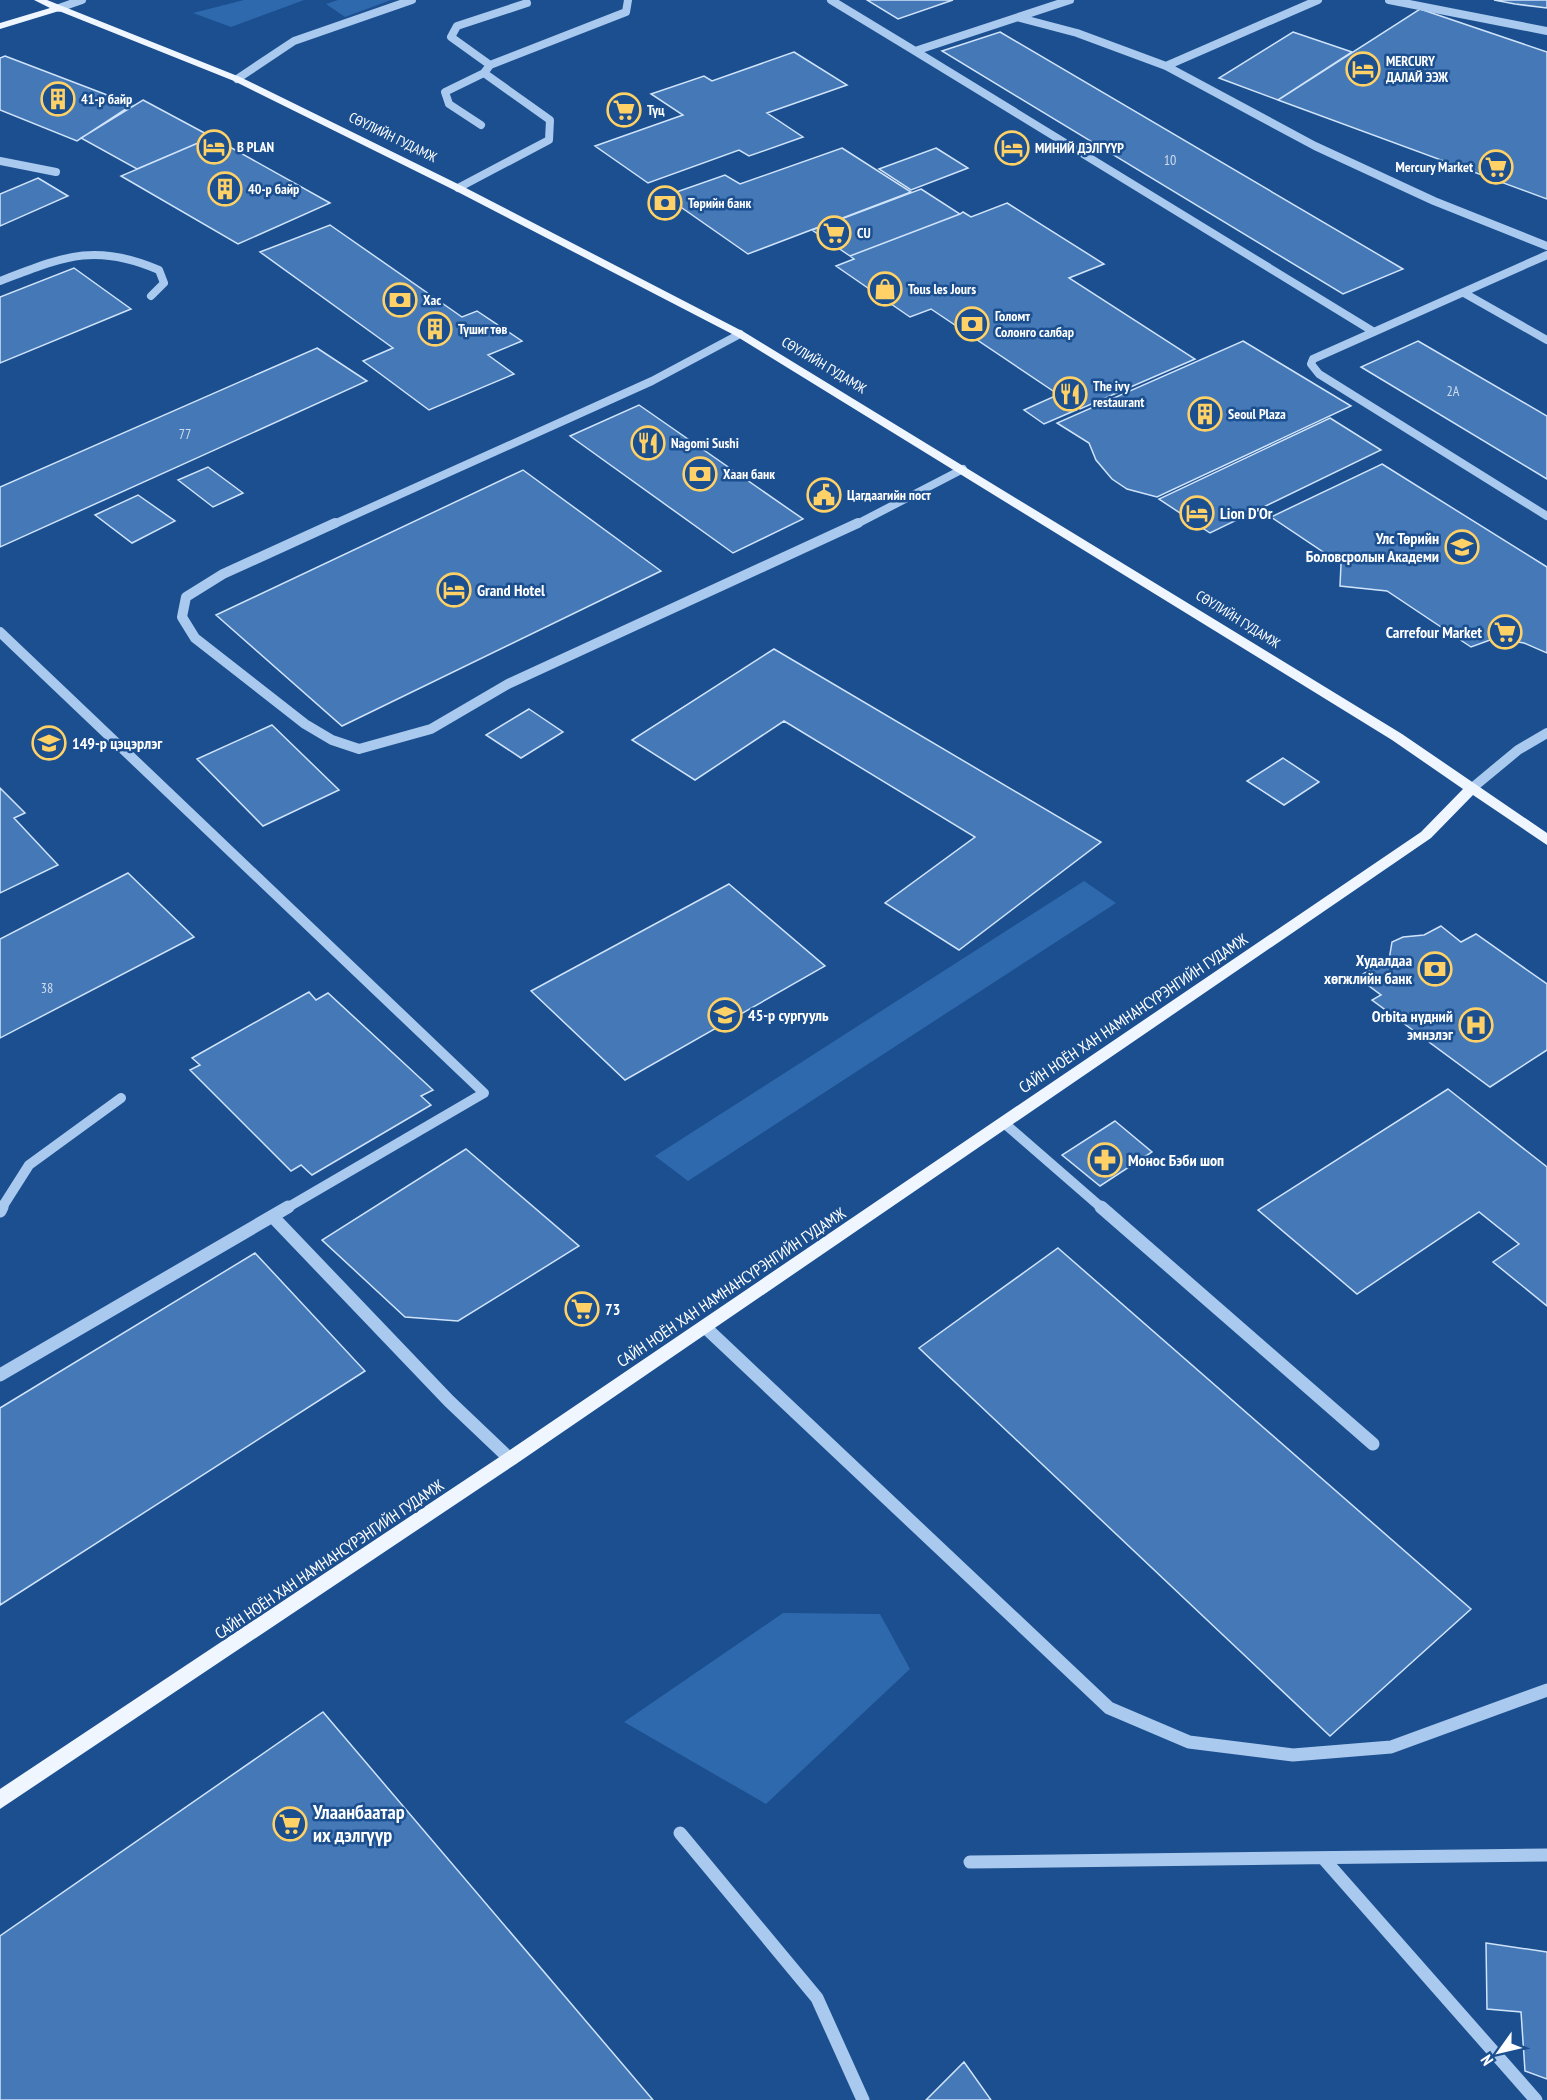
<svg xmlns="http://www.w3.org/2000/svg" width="1547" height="2100" viewBox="0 0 1547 2100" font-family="'PT Sans Narrow',sans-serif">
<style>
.green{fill:#2e69ad}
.building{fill:#4478b7;stroke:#cfe3fa;stroke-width:1.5}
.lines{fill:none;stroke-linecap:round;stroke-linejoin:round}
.minor-far2{stroke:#a9c9ee;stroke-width:8}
.minor-far1{stroke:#a9c9ee;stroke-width:10}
.minor{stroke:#a9c9ee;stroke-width:13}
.major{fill:#f0f6ff;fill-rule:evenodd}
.labels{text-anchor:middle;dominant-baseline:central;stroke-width:5;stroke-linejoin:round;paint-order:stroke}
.far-poi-label{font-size:14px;font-weight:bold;fill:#fff;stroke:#1b4f8f;text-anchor:start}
.far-street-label{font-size:14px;fill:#fff;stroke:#1b4f8f}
.number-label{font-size:14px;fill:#d0dded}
.poi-label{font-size:16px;font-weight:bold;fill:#fff;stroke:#1b4f8f;text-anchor:start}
.street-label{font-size:16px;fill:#fff;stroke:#1b4f8f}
.near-poi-label{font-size:20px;font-weight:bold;fill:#fff;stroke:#1b4f8f;text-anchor:start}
</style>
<rect width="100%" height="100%" fill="#1b4f8f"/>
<path class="green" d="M 244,0 L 304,0 L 231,27 L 193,13 Z
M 338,0 L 391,0 L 345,17 L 326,4 Z
M 1084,881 L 1116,903 L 688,1181 L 655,1156 Z
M 783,1613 L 880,1614 L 910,1669 L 766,1804 L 624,1722 Z"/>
<path class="building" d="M 867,0 L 953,0 L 898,19 Z
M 1494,0 L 1547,0 L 1547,8 L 1515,4 Z
M 1420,9 L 1547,52 L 1547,199 L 1278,100 Z
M 1000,32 L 1403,269 L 1343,294 L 942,51 Z
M 1293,32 L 1352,52 L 1278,100 L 1219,78 Z
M 794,52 L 847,85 L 767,113 L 803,137 L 749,156 L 739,150 L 648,183 L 595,146 L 683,115 L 651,94 L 704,76 L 712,81 Z
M 5,56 L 102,93 L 132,105 L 77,141 L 0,110 L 0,58 Z
M 143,100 L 212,137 L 137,169 L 81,138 Z
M 212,137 L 330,203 L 238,244 L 121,176 Z
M 842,148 L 911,192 L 748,254 L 665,196 L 725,175 L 740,184 Z
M 936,148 L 968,168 L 911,190 L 879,169 Z
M 38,178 L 68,196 L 0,226 L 0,194 Z
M 921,189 L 960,214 L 850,256 L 812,230 Z
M 1007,203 L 1104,264 L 1069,278 L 1195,359 L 1080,409 L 931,309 L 910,317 L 836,266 L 854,259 L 850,256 L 960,214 L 963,212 L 971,217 Z
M 330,225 L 462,317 L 477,311 L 522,341 L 488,355 L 514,374 L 429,410 L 363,361 L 393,348 L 260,252 Z
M 74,268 L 131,309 L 0,363 L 0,297 Z
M 1243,341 L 1351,406 L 1157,497 L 1127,489 L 1112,479 L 1096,460 L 1089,443 L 1057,423 Z
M 1418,341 L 1547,416 L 1547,479 L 1361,367 Z
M 317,348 L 367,381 L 0,547 L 0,487 Z
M 1055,396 L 1076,410 L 1044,424 L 1024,410 Z
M 639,405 L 803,519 L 733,553 L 570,436 Z
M 1330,418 L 1381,450 L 1210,533 L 1159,499 Z
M 1382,464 L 1547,567 L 1547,653 L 1524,643 L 1506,640 L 1490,640 L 1471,647 L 1387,591 L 1340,586 L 1341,564 L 1271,517 Z
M 208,467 L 243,493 L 213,507 L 178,480 Z
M 523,470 L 661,571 L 342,726 L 216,615 Z
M 138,495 L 175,521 L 132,543 L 95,515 Z
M 774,649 L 1101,842 L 959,950 L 885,903 L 975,837 L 784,721 L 695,780 L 632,740 Z
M 529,709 L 563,732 L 521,758 L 486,735 Z
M 272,725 L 339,790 L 263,826 L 197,759 Z
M 1283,758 L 1319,782 L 1284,805 L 1247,781 Z
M 0,788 L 25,813 L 14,818 L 58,865 L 0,893 Z
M 128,873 L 194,937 L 0,1038 L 0,939 Z
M 729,884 L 825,966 L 625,1080 L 531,991 Z
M 1441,926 L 1461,942 L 1476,934 L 1547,984 L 1547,1050 L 1490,1087 L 1372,1000 L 1381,995 L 1357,977 L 1389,960 L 1392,942 L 1403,937 L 1424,935 Z
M 309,992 L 316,1000 L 328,993 L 433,1090 L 421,1096 L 431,1105 L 312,1175 L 301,1165 L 291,1171 L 190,1070 L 200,1065 L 192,1058 Z
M 1448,1089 L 1547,1167 L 1547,1306 L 1493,1262 L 1519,1244 L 1479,1212 L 1357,1294 L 1258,1210 Z
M 1115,1121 L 1152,1152 L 1100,1186 L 1062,1155 Z
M 466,1149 L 579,1246 L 458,1321 L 405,1317 L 322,1240 Z
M 1058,1248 L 1471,1609 L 1330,1736 L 919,1348 Z
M 255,1253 L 365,1371 L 0,1605 L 0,1408 Z
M 323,1712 L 653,2100 L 0,2100 L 0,1936 Z
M 1486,1943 L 1547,1952 L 1547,2079 L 1525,2071 L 1521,2012 L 1487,2009 Z
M 964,2062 L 991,2100 L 926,2100 Z"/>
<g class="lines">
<path class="minor-far2" d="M 831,0 L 915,51 L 1070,0
M 1389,0 L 1547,31
M 59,8 L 82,0
M 1020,18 L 1077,33 L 1166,66 L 1315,146 L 1434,201 L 1547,246
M 915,51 L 1374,332
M 490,65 L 451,37 L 457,26 L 527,3
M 1166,66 L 1318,0
M 237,79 L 294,41 L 412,0
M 481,125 L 449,104 L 445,92 L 484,73
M 0,161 L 56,172
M 458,188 L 549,140 L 550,120 L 484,73 L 490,65 L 626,12 L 628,0
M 1547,255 L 1313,359 L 1311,364 L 1319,374 L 1547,516
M 0,281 C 63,257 94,242 159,270 L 164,283 L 151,296
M 1464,293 L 1547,340
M 332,525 L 652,381 L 740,334
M 855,525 L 963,469"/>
<path class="minor-far1" d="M 335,523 L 223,574 L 186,597 L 182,617 L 195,638 L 305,724 L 332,740 L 359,749 L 431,729 L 508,684 L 858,523
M 0,632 L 484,1093 L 285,1209
M 1471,789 L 1518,750 L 1547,733
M 1004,1123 L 1103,1209
M 1,1209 L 29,1165 L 121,1098"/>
<path class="minor" d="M 1101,1207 L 1373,1444
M 0,1211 L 2,1207
M 274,1218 L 449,1401 L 510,1459
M 705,1327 L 1109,1708 L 1189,1742 L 1293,1755 L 1391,1747 L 1547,1690
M 0,1375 L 288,1207
M 680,1833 L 817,1998 L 863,2100
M 1323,1858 L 1536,2100
M 970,1862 L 1547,1855"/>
<path class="major" d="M 34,0 L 47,0 L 240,77 L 462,186 L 744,332 L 1402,734 L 1547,833 L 1547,845 L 1473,795 L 1431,838 L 516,1464 L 0,1809 L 0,1789 L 504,1454 L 1421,832 L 1463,789 L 1392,740 L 736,336 L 454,190 L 234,81 L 59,11 L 0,29 L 0,23 L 50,8 Z"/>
</g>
<defs>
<g id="hotel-ring" transform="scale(1.725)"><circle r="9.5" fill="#1b4f8f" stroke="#ffd166" stroke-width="1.5"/><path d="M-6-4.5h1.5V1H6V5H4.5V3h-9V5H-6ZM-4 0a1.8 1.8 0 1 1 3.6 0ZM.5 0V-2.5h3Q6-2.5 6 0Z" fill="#ffd166"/></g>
<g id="building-ring" transform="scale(1.725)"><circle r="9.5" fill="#1b4f8f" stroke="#ffd166" stroke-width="1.5"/><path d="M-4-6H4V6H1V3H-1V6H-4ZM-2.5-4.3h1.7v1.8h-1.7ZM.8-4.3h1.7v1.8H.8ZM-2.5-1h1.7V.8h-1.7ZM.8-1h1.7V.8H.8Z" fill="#ffd166"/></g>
<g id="supermarket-ring" transform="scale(1.725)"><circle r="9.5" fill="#1b4f8f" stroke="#ffd166" stroke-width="1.5"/><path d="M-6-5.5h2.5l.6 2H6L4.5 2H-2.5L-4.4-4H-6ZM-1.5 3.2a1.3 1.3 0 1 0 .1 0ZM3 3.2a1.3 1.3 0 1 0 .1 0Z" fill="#ffd166"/></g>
<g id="bank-ring" transform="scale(1.725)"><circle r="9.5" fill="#1b4f8f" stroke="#ffd166" stroke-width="1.5"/><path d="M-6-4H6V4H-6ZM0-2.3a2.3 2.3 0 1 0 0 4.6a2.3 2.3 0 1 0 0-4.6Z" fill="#ffd166"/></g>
<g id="shop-ring" transform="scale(1.725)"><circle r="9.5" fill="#1b4f8f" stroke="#ffd166" stroke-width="1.5"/><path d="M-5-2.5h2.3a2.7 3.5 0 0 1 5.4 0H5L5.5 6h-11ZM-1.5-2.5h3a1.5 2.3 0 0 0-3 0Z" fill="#ffd166"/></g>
<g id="restaurant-ring" transform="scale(1.725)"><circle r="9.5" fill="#1b4f8f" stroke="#ffd166" stroke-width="1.5"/><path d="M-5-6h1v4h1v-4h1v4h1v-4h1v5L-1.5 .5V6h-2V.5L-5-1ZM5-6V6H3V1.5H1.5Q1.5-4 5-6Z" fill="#ffd166"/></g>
<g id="civic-ring" transform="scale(1.725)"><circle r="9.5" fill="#1b4f8f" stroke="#ffd166" stroke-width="1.5"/><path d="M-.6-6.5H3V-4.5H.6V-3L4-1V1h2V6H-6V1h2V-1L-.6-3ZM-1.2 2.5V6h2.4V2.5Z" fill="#ffd166"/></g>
<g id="university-ring" transform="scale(1.725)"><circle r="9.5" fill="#1b4f8f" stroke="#ffd166" stroke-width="1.5"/><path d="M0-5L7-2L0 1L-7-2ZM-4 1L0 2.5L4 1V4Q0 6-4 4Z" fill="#ffd166"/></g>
<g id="school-ring" transform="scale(1.725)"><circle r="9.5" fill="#1b4f8f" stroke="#ffd166" stroke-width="1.5"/><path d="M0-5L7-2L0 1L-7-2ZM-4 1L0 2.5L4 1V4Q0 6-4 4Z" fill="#ffd166"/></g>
<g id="hospital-ring" transform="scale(1.725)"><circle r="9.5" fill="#1b4f8f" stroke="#ffd166" stroke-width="1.5"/><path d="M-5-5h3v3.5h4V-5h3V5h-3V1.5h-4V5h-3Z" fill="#ffd166"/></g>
<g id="pharmacy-ring" transform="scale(1.725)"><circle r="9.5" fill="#1b4f8f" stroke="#ffd166" stroke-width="1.5"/><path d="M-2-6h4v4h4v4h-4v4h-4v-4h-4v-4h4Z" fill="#ffd166"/></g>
</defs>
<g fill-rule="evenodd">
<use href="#hotel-ring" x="1363" y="69"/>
<use href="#building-ring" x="58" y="99"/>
<use href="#supermarket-ring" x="624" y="110"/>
<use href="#hotel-ring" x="214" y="147"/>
<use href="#hotel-ring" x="1012" y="148"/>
<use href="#supermarket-ring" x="1496" y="167"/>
<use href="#building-ring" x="225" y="189"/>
<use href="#bank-ring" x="665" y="203"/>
<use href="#supermarket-ring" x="834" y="233"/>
<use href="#shop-ring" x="885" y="289"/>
<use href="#bank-ring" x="400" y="300"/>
<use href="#bank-ring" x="972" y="324"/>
<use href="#building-ring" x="435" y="329"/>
<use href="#restaurant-ring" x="1070" y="394"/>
<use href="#building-ring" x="1205" y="414"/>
<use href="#restaurant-ring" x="648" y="443"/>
<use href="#bank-ring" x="700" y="474"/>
<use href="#civic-ring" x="824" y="495"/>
<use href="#hotel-ring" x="1197" y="513"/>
<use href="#university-ring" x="1462" y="547"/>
<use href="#hotel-ring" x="454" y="590"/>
<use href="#supermarket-ring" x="1505" y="632"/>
<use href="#school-ring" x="49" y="743"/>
<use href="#bank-ring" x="1435" y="969"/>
<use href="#school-ring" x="725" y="1015"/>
<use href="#hospital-ring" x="1476" y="1025"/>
<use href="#pharmacy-ring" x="1105" y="1160"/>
<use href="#supermarket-ring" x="582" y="1309"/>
<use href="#supermarket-ring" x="290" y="1824"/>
</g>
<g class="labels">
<g class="far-poi-label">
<text x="1386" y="61">MERCURY<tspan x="1386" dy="16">ДАЛАЙ ЭЭЖ</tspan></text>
<text x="81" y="99">41-р байр</text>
<text x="647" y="110">Түц</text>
<text x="237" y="147">B PLAN</text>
<text x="1035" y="148">МИНИЙ ДЭЛГҮҮР</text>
<text x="1473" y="167" text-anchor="end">Mercury Market</text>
<text x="248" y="189">40-р байр</text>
<text x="688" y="203">Төрийн банк</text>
<text x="857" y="233">CU</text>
<text x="908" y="289">Tous les Jours</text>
<text x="423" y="300">Хас</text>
<text x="995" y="316">Голомт<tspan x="995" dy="16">Солонго салбар</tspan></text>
<text x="458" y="329">Түшиг төв</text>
<text x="1093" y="386">The ivy<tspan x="1093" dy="16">restaurant</tspan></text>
<text x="1228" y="414">Seoul Plaza</text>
<text x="671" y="443">Nagomi Sushi</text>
<text x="723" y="474">Хаан банк</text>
<text x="847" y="495">Цагдаагийн пост</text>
</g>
<g class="far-street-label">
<text transform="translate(393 137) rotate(26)">СӨҮЛИЙН ГУДАМЖ</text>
<text transform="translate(824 365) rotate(31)">СӨҮЛИЙН ГУДАМЖ</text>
<text transform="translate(1238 619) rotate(32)">СӨҮЛИЙН ГУДАМЖ</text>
</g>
<g class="number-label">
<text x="1170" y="160">10</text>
<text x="1453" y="391">2А</text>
<text x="185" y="434">77</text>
<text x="47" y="988">38</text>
</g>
<g class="poi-label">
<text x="1220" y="513">Lion D'Or</text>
<text x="1439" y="538" text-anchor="end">Улс Төрийн<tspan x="1439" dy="18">Боловсролын Академи</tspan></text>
<text x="477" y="590">Grand Hotel</text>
<text x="1482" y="632" text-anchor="end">Carrefour Market</text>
<text x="72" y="743">149-р цэцэрлэг</text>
<text x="1412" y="960" text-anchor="end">Худалдаа<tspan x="1412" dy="18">хөгжлийн банк</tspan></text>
<text x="748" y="1015">45-р сургууль</text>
<text x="1453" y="1016" text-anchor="end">Orbita нүдний<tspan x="1453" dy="18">эмнэлэг</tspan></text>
<text x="1128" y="1160">Монос Бэби шоп</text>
<text x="605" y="1309">73</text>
</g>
<g class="street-label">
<text transform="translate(1133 1013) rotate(-34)">САЙН НОЁН ХАН НАМНАНСҮРЭНГИЙН ГУДАМЖ</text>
<text transform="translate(731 1287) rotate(-34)">САЙН НОЁН ХАН НАМНАНСҮРЭНГИЙН ГУДАМЖ</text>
<text transform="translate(329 1559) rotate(-34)">САЙН НОЁН ХАН НАМНАНСҮРЭНГИЙН ГУДАМЖ</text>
</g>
<g class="near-poi-label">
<text x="313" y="1812">Улаанбаатар<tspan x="313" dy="23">их дэлгүүр</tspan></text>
</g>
</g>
<g transform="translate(1499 2052) rotate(236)" stroke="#1b4f8f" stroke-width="4.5" paint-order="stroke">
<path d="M0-4.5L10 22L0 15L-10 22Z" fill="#ffffff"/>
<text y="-9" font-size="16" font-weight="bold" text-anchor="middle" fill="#ffffff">N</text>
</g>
</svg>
